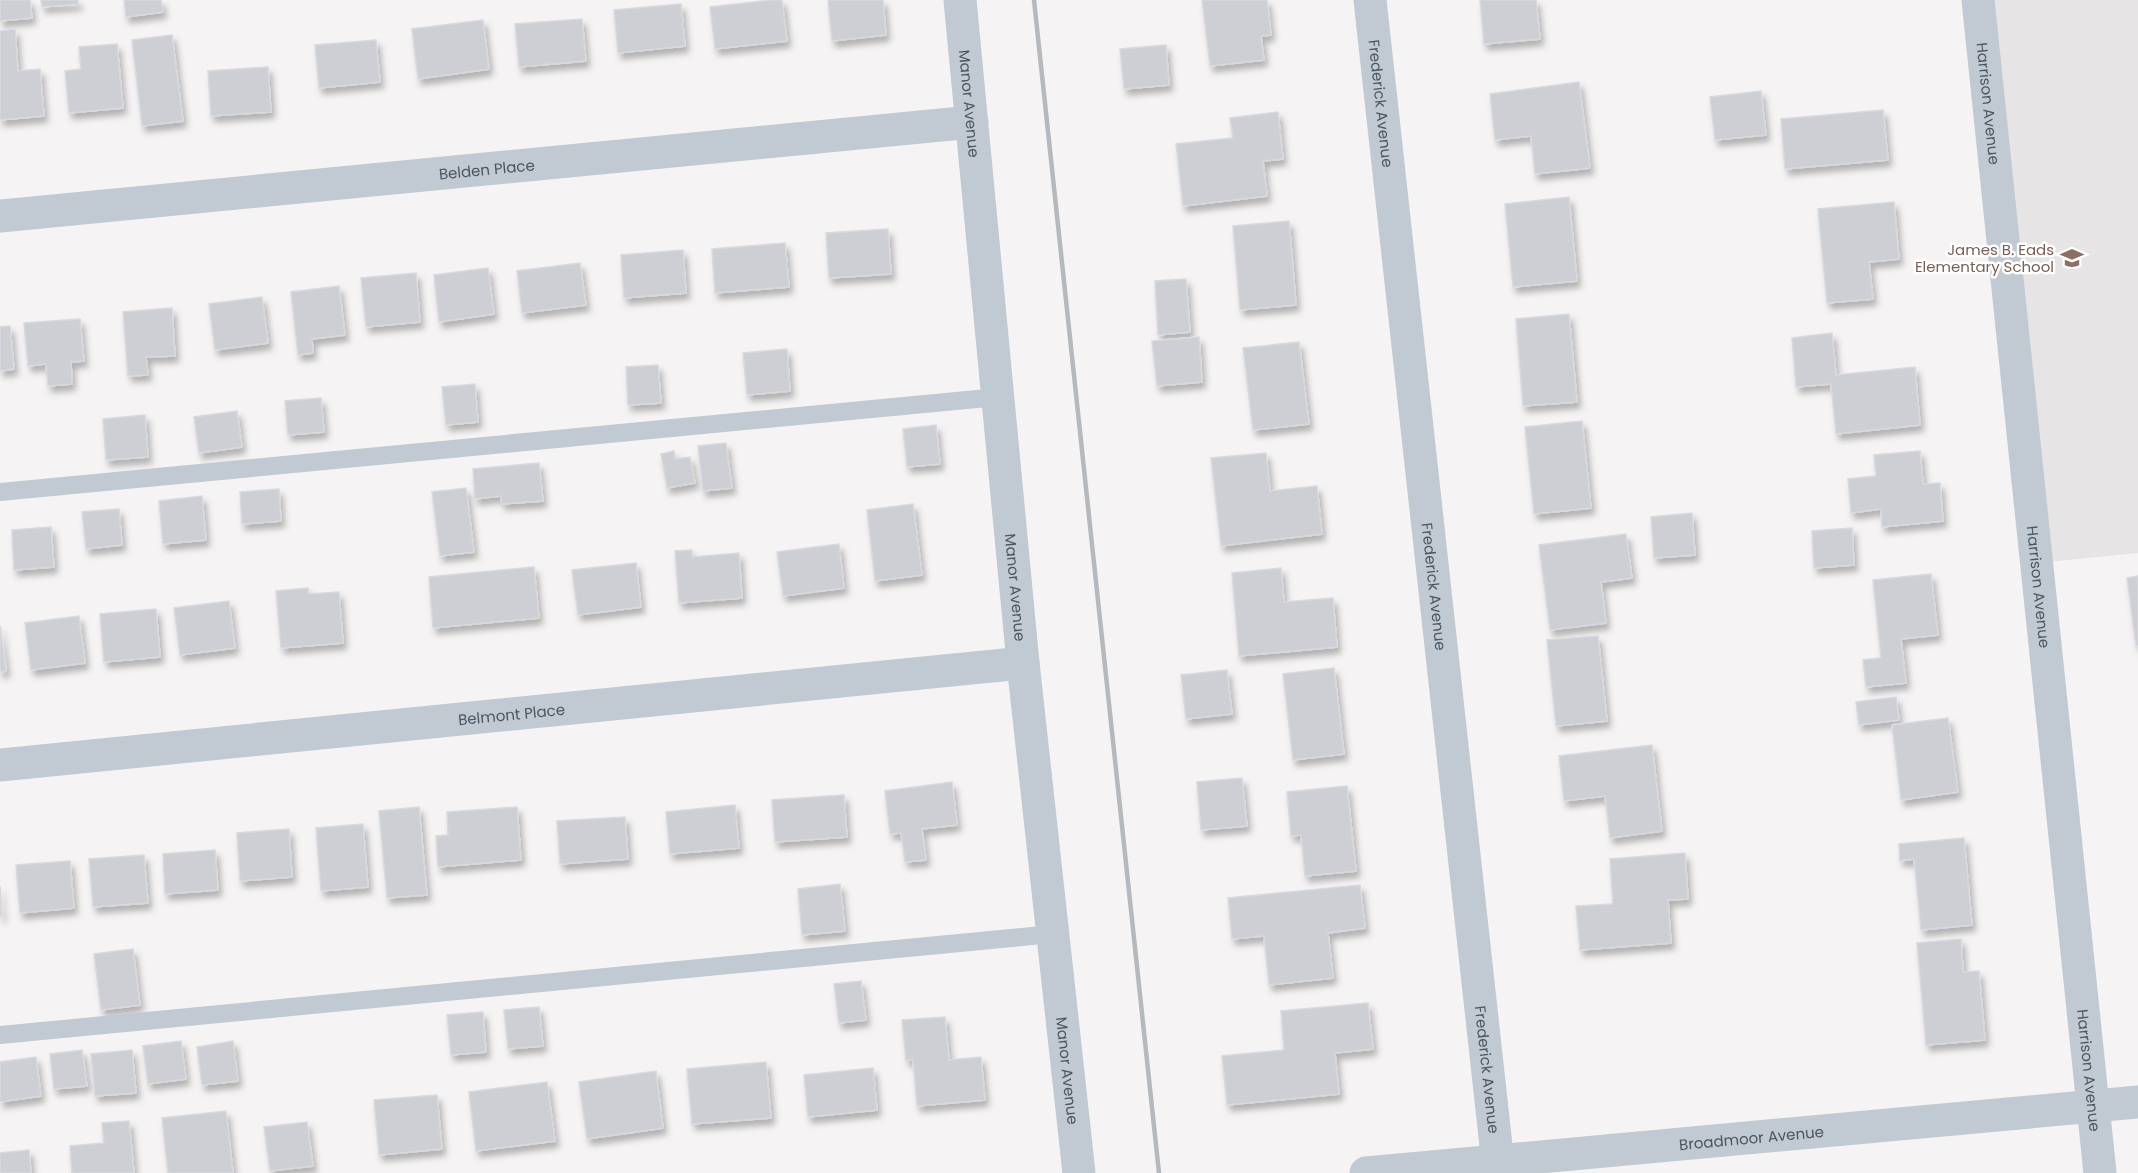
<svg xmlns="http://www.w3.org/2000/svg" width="2138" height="1173" viewBox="0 0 2138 1173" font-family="Poppins,sans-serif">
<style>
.education{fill:#e6e4e5}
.building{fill:#cdcfd5;stroke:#d7d9de;stroke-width:1.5;filter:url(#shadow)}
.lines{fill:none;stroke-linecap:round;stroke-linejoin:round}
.service{stroke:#c1cad2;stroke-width:18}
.minor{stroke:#c1cad2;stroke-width:33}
.tertiary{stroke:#c1cad2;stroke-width:33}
.rail{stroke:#b5b8bd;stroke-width:4.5}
.labels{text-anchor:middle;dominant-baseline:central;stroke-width:5;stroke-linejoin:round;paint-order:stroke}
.street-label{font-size:15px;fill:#4a5661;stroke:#fff}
.education-label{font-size:15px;fill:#785e54;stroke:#fff;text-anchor:end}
</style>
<defs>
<filter id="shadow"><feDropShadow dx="3.5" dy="6" stdDeviation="3" flood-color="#0004"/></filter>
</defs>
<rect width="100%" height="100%" fill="#f5f3f3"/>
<path class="education" d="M 1978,0 L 2138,0 L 2138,553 L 2037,563 Z"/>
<path class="building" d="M 0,0 L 30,0 L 32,18 L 0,21 Z
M 41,0 L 78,0 L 78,4 L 42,7 Z
M 124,0 L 161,0 L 163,12 L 126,17 Z
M 772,0 L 782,0 L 787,41 L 715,49 L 710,7 Z
M 828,0 L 883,0 L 886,35 L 832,41 Z
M 1202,0 L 1267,0 L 1271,35 L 1261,36 L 1264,60 L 1210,66 Z
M 1480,0 L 1536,0 L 1540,39 L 1484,44 Z
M 681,4 L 685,46 L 618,53 L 614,10 Z
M 582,19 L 586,61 L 519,67 L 515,24 Z
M 483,20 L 489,69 L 418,79 L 412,29 Z
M 15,29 L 18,71 L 40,69 L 44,116 L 0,120 L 0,31 Z
M 172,35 L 183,121 L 142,126 L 132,40 Z
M 376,40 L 380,82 L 319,88 L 315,45 Z
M 117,44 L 123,108 L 69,113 L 65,71 L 81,69 L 79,47 Z
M 1166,45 L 1169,85 L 1124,89 L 1120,49 Z
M 268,67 L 271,112 L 211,116 L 208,71 Z
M 1579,82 L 1590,168 L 1535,174 L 1531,136 L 1495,140 L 1490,94 Z
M 1761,91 L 1766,135 L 1715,140 L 1710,97 Z
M 1883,110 L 1888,160 L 1785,169 L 1781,119 Z
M 1278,112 L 1283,159 L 1263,161 L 1267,196 L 1183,206 L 1176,144 L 1233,138 L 1230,118 Z
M 1569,197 L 1577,281 L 1513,287 L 1505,204 Z
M 1894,202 L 1899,259 L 1869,262 L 1873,299 L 1827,303 L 1818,209 Z
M 1289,221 L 1296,305 L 1240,310 L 1233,226 Z
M 888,229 L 891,274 L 829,278 L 826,233 Z
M 785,243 L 789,287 L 715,293 L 712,249 Z
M 683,250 L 686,293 L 624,298 L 621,255 Z
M 580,263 L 586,305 L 522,313 L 517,271 Z
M 488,268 L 494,314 L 439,322 L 434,275 Z
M 416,273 L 420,322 L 366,327 L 361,278 Z
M 1186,279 L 1190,332 L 1158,335 L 1155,281 Z
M 339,286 L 345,335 L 312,339 L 313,353 L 298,355 L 291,292 Z
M 262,297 L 268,343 L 215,350 L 209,304 Z
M 172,308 L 175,356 L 146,357 L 148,375 L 128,376 L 123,312 Z
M 1569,314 L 1577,402 L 1523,406 L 1516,319 Z
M 80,319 L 84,361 L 71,362 L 72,384 L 48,386 L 46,364 L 28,366 L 24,323 Z
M 10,326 L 14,369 L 0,371 L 0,327 Z
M 1832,333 L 1836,375 L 1915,367 L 1920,425 L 1836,434 L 1831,384 L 1796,387 L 1792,338 Z
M 1199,337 L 1202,382 L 1157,386 L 1152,341 Z
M 1299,342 L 1309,424 L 1253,430 L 1243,348 Z
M 787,349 L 790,391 L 747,395 L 743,353 Z
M 658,365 L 661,403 L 628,405 L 626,367 Z
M 475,384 L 478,422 L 446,425 L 442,387 Z
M 321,398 L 324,432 L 288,435 L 285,401 Z
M 237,411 L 242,447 L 199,453 L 194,417 Z
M 145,415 L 148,457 L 106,460 L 103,419 Z
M 1582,421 L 1591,508 L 1534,514 L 1525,427 Z
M 936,425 L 940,464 L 907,467 L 903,429 Z
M 726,443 L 732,488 L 703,491 L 698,446 Z
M 674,451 L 675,459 L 690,457 L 695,483 L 667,488 L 661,454 Z
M 1920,451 L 1923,484 L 1940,483 L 1943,521 L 1882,527 L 1881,509 L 1851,513 L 1848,479 L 1876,476 L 1874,455 Z
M 1266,453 L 1270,491 L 1317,486 L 1322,534 L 1221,546 L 1211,458 Z
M 539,463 L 543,501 L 502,504 L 501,496 L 475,499 L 473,469 Z
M 466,488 L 474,552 L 440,556 L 432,492 Z
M 279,489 L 281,521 L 242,524 L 240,492 Z
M 202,496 L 206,540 L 163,544 L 159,501 Z
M 913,504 L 922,575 L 875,581 L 867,510 Z
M 119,509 L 122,545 L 86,549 L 82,512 Z
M 1692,513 L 1695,555 L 1654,558 L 1651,517 Z
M 51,527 L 54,567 L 14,570 L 12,530 Z
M 1852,528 L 1854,565 L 1814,568 L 1812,531 Z
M 1626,534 L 1632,578 L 1601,582 L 1606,623 L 1550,630 L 1539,545 Z
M 839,544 L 844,588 L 783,596 L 777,552 Z
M 692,550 L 692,557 L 739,553 L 742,598 L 679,603 L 675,551 Z
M 636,563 L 641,607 L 578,615 L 572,570 Z
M 534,567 L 539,618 L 433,628 L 429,577 Z
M 1281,568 L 1284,602 L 1333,598 L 1337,647 L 1239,656 L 1232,573 Z
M 1931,574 L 1938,635 L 1901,639 L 1906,683 L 1866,687 L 1863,660 L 1881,658 L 1873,580 Z
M 2138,576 L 2138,645 L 2136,646 L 2127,578 Z
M 308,588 L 309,594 L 339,592 L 343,643 L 281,648 L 276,591 Z
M 229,601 L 235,648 L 180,655 L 174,608 Z
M 156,609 L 160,657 L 104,662 L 100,614 Z
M 79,616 L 85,663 L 31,670 L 25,623 Z
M 0,625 L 6,671 L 0,672 Z
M 1598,636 L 1607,721 L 1556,726 L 1547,640 Z
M 1334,668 L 1344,754 L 1293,760 L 1283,674 Z
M 1227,670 L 1232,714 L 1186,719 L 1181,675 Z
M 1896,697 L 1899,720 L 1859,725 L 1856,702 Z
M 1948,718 L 1958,792 L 1901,800 L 1892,725 Z
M 1652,745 L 1662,831 L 1610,838 L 1605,796 L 1564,801 L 1559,756 Z
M 1242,778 L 1247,826 L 1201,830 L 1197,782 Z
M 952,782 L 957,825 L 922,829 L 926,860 L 905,862 L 901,833 L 890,834 L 885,791 Z
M 1347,786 L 1356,871 L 1305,876 L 1301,835 L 1291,836 L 1287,792 Z
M 844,795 L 847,837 L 775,842 L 772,800 Z
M 735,805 L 739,848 L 670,854 L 666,812 Z
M 419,807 L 427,895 L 387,898 L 379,811 Z
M 517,807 L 521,860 L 438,867 L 436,836 L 448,835 L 447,812 Z
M 625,817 L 628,859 L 560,864 L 557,821 Z
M 363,824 L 368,887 L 321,891 L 316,828 Z
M 289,829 L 292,877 L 240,881 L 237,833 Z
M 1964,838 L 1972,925 L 1921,930 L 1914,859 L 1900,861 L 1899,844 Z
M 215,850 L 218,890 L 165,894 L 163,854 Z
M 1685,853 L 1688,899 L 1668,900 L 1671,943 L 1580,950 L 1576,906 L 1613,904 L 1610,859 Z
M 144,855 L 148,903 L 93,907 L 89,859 Z
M 70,861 L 74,908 L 20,913 L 16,865 Z
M 840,884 L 845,931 L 802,935 L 798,889 Z
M 1360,885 L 1365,928 L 1328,933 L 1333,978 L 1269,985 L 1264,936 L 1232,939 L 1228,898 Z
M 0,886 L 2,916 L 0,916 Z
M 1961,939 L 1963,972 L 1979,971 L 1985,1040 L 1926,1045 L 1917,943 Z
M 133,949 L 140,1005 L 101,1010 L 94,954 Z
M 861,981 L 866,1020 L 839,1023 L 834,984 Z
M 1368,1003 L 1373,1049 L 1335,1053 L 1339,1094 L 1227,1105 L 1222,1056 L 1284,1050 L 1281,1011 Z
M 539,1007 L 543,1046 L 508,1049 L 504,1010 Z
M 483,1012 L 486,1052 L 451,1055 L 447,1015 Z
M 945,1017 L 949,1060 L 981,1057 L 985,1100 L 917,1106 L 913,1060 L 906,1060 L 902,1020 Z
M 181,1041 L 186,1079 L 148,1084 L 143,1046 Z
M 233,1041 L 238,1081 L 202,1085 L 197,1047 Z
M 82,1050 L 87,1086 L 54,1089 L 50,1054 Z
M 132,1050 L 136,1093 L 95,1096 L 91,1054 Z
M 36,1057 L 41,1096 L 0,1102 L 0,1062 Z
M 766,1062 L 771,1118 L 692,1124 L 687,1069 Z
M 873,1068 L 877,1110 L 808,1117 L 804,1075 Z
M 656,1071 L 663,1128 L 587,1139 L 579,1082 Z
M 547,1082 L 555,1141 L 476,1151 L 469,1092 Z
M 437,1095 L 442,1149 L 379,1155 L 374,1100 Z
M 226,1111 L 233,1173 L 168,1173 L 162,1118 Z
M 129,1121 L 134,1173 L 72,1173 L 70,1146 L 104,1143 L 102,1123 Z
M 307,1122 L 313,1166 L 270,1171 L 264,1127 Z
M 29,1150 L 31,1173 L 0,1173 L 0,1153 Z"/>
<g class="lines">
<path class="service" d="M 0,492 L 998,397
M 0,1035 L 1053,934"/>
<g class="minor">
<path id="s1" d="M 960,0 L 1023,663 L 1079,1173"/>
<path id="s2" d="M 1370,0 L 1499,1173"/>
<path id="s3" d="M 1978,0 L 2100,1173"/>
<path id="s4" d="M 0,216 L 972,122"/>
<path id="s5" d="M 0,765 L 1023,663"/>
</g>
<path class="tertiary" id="s6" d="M 1366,1173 L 2138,1102"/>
<path class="rail" d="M 1034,0 L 1159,1173"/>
</g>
<defs>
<g id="school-bare" transform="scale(1.8)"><path d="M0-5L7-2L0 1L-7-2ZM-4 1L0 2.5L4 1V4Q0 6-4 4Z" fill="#8d6e63" stroke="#fff" stroke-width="2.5" paint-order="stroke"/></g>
</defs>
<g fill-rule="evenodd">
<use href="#school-bare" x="2072" y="258"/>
</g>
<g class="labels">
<g class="street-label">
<text stroke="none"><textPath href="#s1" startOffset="104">Manor Avenue</textPath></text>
<text stroke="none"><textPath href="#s2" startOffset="104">Frederick Avenue</textPath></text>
<text stroke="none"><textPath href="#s3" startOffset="104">Harrison Avenue</textPath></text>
<text stroke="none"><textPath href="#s4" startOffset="489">Belden Place</textPath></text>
<text stroke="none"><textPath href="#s3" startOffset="590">Harrison Avenue</textPath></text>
<text stroke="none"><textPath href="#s1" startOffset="590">Manor Avenue</textPath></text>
<text stroke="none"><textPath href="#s2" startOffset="590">Frederick Avenue</textPath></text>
<text stroke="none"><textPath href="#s5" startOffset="514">Belmont Place</textPath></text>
<text stroke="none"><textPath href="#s1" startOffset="1076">Manor Avenue</textPath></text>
<text stroke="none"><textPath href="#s2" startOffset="1076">Frederick Avenue</textPath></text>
<text stroke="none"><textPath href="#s3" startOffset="1076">Harrison Avenue</textPath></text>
<text stroke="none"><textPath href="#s6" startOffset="387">Broadmoor Avenue</textPath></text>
</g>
<g class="education-label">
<text x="2054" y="249">James B. Eads<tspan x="2054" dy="17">Elementary School</tspan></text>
</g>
</g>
</svg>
